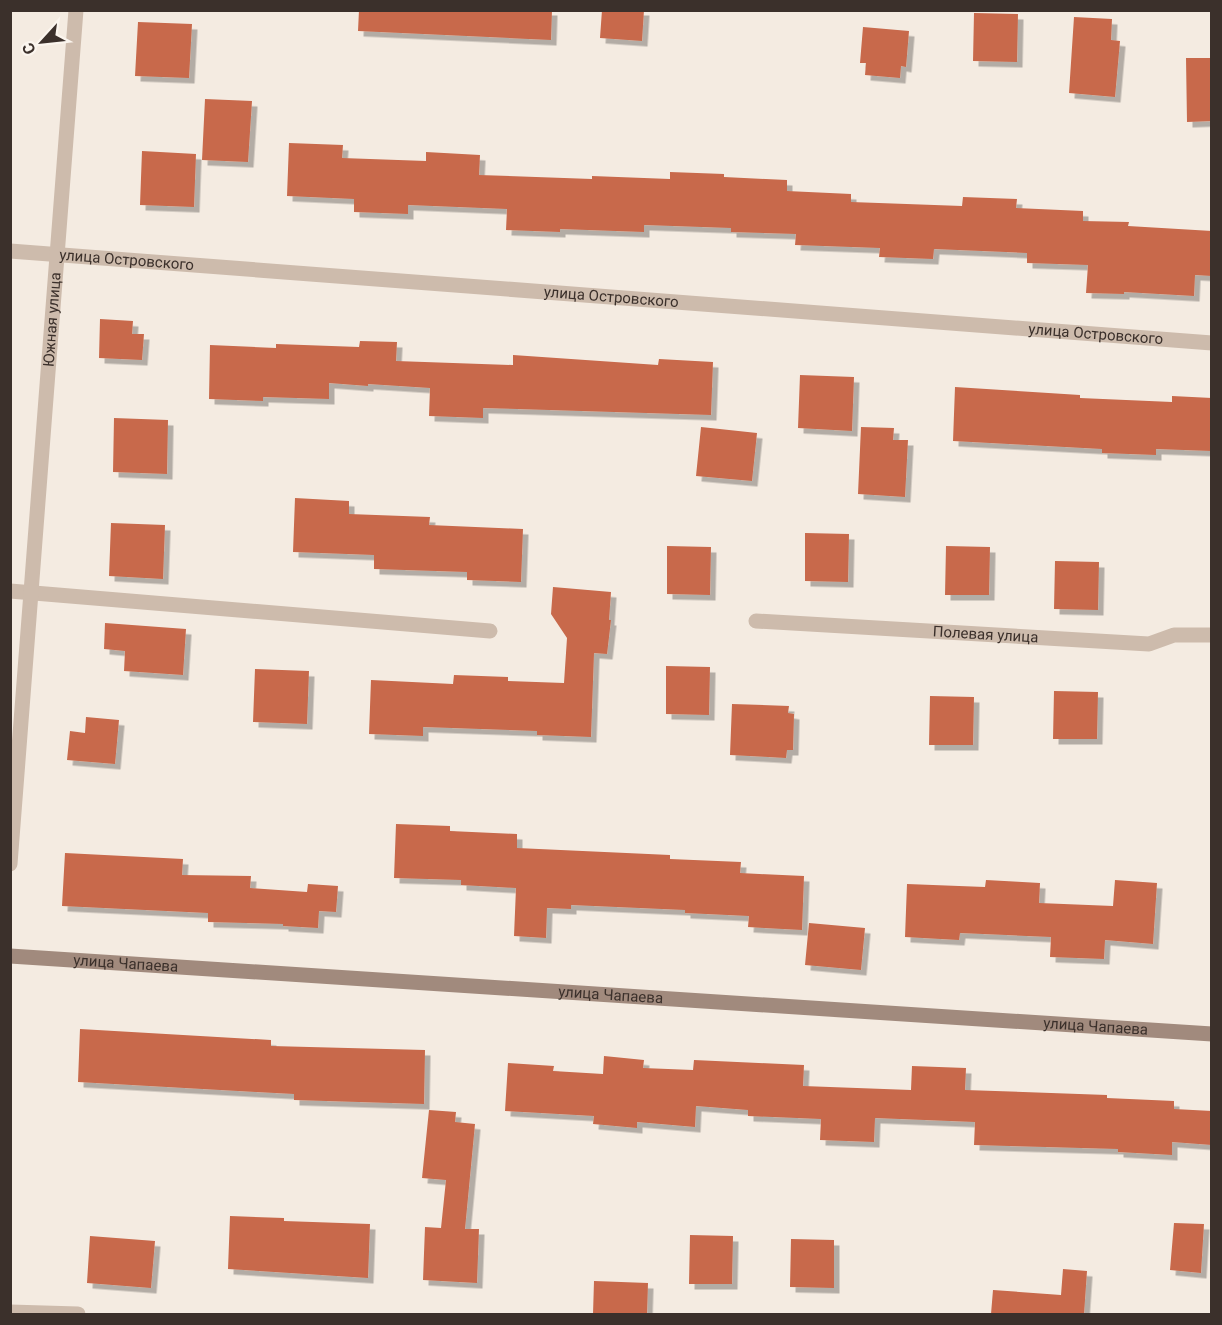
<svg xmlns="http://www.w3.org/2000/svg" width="1222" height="1325" viewBox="0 0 1222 1325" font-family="Roboto,sans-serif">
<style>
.building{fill:#c8694b;filter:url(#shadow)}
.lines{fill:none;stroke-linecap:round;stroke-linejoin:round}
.street{stroke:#cdbbac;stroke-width:15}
.secondary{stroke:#a18a7d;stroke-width:15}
.labels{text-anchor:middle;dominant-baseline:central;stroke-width:5;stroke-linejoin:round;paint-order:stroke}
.street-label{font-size:15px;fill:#3b302b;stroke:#fbf5ee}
</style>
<defs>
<filter id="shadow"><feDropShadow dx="5.5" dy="5.5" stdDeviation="0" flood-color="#0004"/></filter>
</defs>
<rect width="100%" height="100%" fill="#f4ebe1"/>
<path class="building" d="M 359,10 L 552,10 L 551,40 L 358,31 Z
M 602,10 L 644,10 L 642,41 L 600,38 Z
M 974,13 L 1018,14 L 1017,62 L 973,61 Z
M 1074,17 L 1112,19 L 1111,40 L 1120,41 L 1115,97 L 1069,93 Z
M 138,22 L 192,24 L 189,78 L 135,76 Z
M 863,27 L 909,31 L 906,67 L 901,66 L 900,78 L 865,75 L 866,63 L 860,63 Z
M 1186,58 L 1212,58 L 1212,121 L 1187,122 Z
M 205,99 L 252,101 L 248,162 L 202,160 Z
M 289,143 L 343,145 L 342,158 L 426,161 L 426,152 L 480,155 L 479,175 L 592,179 L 592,176 L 670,179 L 670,172 L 724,174 L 724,177 L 787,180 L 787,191 L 851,194 L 851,202 L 962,206 L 963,197 L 1017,199 L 1016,208 L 1083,211 L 1083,221 L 1129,222 L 1128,226 L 1212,231 L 1212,276 L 1195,275 L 1194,296 L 1124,292 L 1124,294 L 1086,293 L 1088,265 L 1027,263 L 1027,253 L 934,249 L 933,259 L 879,257 L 880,248 L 795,245 L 796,234 L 731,232 L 731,228 L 644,225 L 644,232 L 560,229 L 560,232 L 506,230 L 507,209 L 408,205 L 408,214 L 354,212 L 354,199 L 287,196 Z
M 142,151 L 196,154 L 194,207 L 140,205 Z
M 100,319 L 133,321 L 132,334 L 144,334 L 142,360 L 99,358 Z
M 360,341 L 397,342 L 396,361 L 513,365 L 513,355 L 658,365 L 659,359 L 713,362 L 711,415 L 483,408 L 483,418 L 429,416 L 430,388 L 368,384 L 368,386 L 329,383 L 329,399 L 263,397 L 263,401 L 209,399 L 210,345 L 276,348 L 276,344 L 359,347 Z
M 800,375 L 854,377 L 852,431 L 798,428 Z
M 955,387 L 1080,395 L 1080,398 L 1172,402 L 1172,396 L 1212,398 L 1212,451 L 1156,449 L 1156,455 L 1102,453 L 1102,449 L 953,441 Z
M 114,418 L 168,420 L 167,474 L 113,472 Z
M 701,427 L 757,433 L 752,481 L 696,476 Z
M 861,427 L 894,428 L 893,440 L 908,440 L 905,497 L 858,494 Z
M 295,498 L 349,501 L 349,514 L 430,517 L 429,525 L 523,529 L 521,582 L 467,580 L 467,572 L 374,569 L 374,555 L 293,552 Z
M 111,523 L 165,525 L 163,579 L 109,576 Z
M 805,533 L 849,534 L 848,582 L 805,581 Z
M 667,546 L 711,547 L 710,595 L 667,594 Z
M 946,546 L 990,547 L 989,595 L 945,595 Z
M 1055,561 L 1099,562 L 1098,610 L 1054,609 Z
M 553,587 L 611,592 L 609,620 L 611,620 L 607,654 L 594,653 L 591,737 L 537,735 L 537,731 L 423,727 L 423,736 L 369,734 L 371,680 L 453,684 L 454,675 L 508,677 L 508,681 L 564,683 L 567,638 L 551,614 Z
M 105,623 L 186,629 L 183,675 L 124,671 L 125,651 L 104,649 Z
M 666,666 L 710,667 L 709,715 L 666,714 Z
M 255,669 L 309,671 L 307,724 L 253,722 Z
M 1054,691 L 1098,692 L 1097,739 L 1053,739 Z
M 930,696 L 974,697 L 973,745 L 929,745 Z
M 732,704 L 789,706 L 788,713 L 794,714 L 793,750 L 787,750 L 786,758 L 730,755 Z
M 86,717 L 119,720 L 115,764 L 67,760 L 70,731 L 85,733 Z
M 396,824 L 450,826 L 450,831 L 517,834 L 517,848 L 670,855 L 670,859 L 741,862 L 740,873 L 804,876 L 802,930 L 748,927 L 749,916 L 685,913 L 685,910 L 571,905 L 571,909 L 547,908 L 546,938 L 514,936 L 516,888 L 461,885 L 461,880 L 394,878 Z
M 65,853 L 183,859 L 182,875 L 251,876 L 250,888 L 307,892 L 308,884 L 338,886 L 336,912 L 319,911 L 318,928 L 283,926 L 283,924 L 208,922 L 208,913 L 62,906 Z
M 986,880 L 1040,883 L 1039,903 L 1113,906 L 1115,880 L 1157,883 L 1153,944 L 1105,940 L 1104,959 L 1050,957 L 1051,937 L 960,933 L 959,940 L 905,937 L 907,884 L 985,887 Z
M 809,923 L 865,928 L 861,970 L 805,965 Z
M 80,1029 L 271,1040 L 271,1046 L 425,1050 L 424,1104 L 294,1100 L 294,1094 L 78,1082 Z
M 604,1056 L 644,1060 L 643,1068 L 693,1070 L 694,1060 L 804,1065 L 803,1086 L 911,1090 L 912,1066 L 966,1068 L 965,1090 L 1107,1095 L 1107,1098 L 1174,1101 L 1174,1109 L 1212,1111 L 1212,1145 L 1172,1142 L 1172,1155 L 1118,1152 L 1118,1149 L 974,1145 L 975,1122 L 875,1118 L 874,1142 L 820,1140 L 821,1119 L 748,1116 L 748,1110 L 696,1106 L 695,1127 L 637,1122 L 637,1128 L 593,1124 L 594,1116 L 505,1111 L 508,1063 L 554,1066 L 553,1071 L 603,1074 Z
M 429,1110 L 456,1112 L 455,1122 L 475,1124 L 465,1229 L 479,1229 L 477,1283 L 423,1280 L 425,1227 L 441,1228 L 446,1180 L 422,1178 Z
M 230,1216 L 284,1218 L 284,1221 L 370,1224 L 368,1278 L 228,1269 Z
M 1174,1223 L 1204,1224 L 1201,1273 L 1170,1270 Z
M 690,1235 L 733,1236 L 732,1284 L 689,1284 Z
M 90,1236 L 155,1241 L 151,1288 L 87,1283 Z
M 791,1239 L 834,1240 L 834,1288 L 790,1287 Z
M 1063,1269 L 1087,1271 L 1084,1314 L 991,1314 L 993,1290 L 1061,1295 Z
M 594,1281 L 648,1283 L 647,1314 L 593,1314 Z"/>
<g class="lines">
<g class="street">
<path id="s1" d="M 10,251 L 1212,343"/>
<path d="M 10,591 L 490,631"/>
<path id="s2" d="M 756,621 L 1149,644 L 1174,635 L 1212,635"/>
<path id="s3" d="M 10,864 L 76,10"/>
<path d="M 10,1312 L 78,1314"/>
</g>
<path class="secondary" id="s4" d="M 10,956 L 1212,1034"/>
</g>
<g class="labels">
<g class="street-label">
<text stroke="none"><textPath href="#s1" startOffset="117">улица Островского</textPath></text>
<text stroke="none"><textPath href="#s1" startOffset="603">улица Островского</textPath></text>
<text stroke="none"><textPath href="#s3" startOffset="546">Южная улица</textPath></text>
<text stroke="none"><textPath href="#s1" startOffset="1089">улица Островского</textPath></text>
<text stroke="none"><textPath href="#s2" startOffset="230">Полевая улица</textPath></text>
<text stroke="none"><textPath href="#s4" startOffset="116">улица Чапаева</textPath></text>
<text stroke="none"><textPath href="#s4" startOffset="602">улица Чапаева</textPath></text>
<text stroke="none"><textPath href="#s4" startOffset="1088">улица Чапаева</textPath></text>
</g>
</g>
<rect width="1222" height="1325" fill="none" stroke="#3b302b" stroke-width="24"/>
<g transform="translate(42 42) rotate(243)" stroke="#fbf5ee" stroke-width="4.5" paint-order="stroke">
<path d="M0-4.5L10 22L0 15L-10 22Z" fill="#3b302b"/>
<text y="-9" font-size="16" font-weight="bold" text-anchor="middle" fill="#3b302b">С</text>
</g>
</svg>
